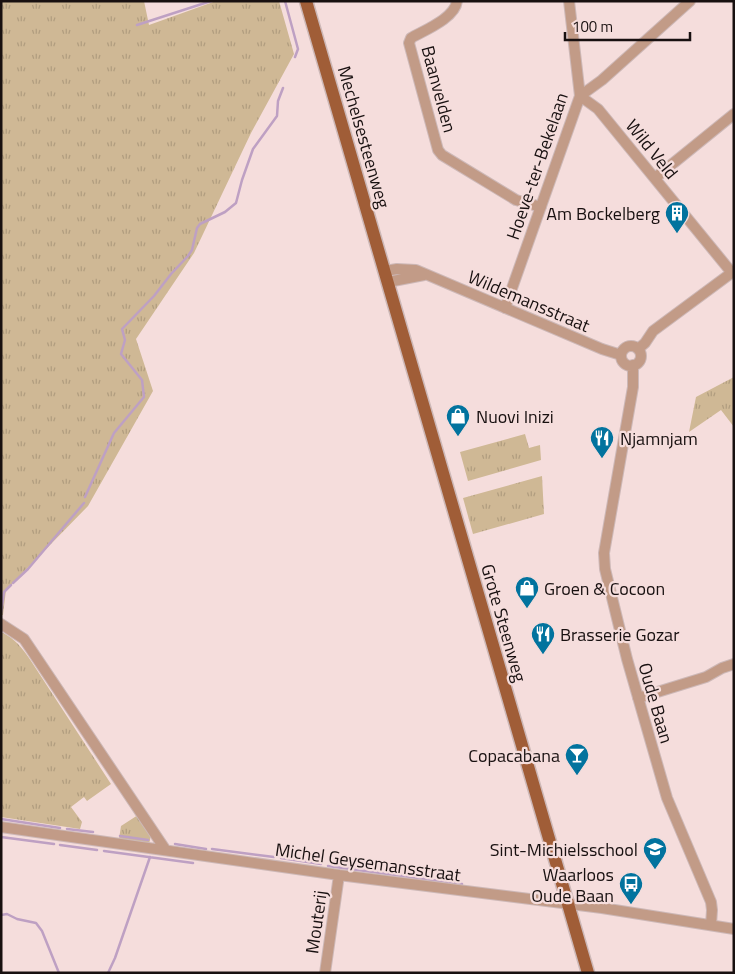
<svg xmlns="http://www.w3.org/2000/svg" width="735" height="974" viewBox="0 0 735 974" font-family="'Titillium Web',sans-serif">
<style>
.grass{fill:url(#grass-tufts)}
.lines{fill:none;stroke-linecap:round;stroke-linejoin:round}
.stream{stroke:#bea0c3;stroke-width:2.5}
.minor-casing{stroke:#cdb8b7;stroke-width:12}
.major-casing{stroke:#cdb8b7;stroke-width:15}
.minor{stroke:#c29b87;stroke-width:10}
.major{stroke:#a05d37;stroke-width:12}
.labels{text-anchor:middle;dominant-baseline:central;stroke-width:4.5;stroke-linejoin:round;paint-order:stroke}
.street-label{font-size:18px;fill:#181010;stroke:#f5dddc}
.poi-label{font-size:18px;fill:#181010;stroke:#f5dddc;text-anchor:end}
</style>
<defs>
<pattern id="grass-tufts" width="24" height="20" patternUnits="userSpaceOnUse" patternTransform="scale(1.25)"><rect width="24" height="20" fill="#cfb895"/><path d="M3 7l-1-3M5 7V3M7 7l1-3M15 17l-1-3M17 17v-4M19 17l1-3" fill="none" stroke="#b19d7f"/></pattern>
</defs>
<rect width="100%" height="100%" fill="#f5dddc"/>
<path class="grass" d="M 1,1 L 144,1 L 149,25 L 216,1 L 279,1 L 294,54 L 251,133 L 194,253 L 136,339 L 153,391 L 88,506 L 6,590 L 3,615 L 1,615 Z
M 734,377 L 734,427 L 721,410 L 689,432 L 696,397 Z
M 525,434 L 529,448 L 540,445 L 541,460 L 468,481 L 460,452 Z
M 542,476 L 544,514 L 473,534 L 463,498 Z
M 1,632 C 15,638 23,649 31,661 L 111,784 L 87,801 L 84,797 L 71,807 L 82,822 L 80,829 L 1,817 Z
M 138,815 C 144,823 154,832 149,843 L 119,839 L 121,826 Z"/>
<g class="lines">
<path class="stream" d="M 285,1 L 298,49 L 295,57
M 137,25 L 211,1
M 85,497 L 114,433 L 144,397 L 142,380 L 121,354 L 125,340 L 122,329 L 154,296 L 171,274 L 188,256 L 192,250 L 197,228 L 200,224 L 225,212 L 236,203 L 242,180 L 253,149 L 277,116 L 278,101 L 283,88
M 13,583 L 28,569 L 84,503
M 1,613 L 4,592 L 11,585
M 1,819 L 60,828
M 67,829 L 93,832
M 120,836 L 148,840
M 1,837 L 54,844
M 175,844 L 206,849
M 60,845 L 97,850
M 212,849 L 274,857
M 104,851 L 193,863
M 281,858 L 321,864
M 328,866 L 462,884
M 1,915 L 7,914 L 17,919 L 36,923 L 42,931 L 59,973
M 108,973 L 115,958 L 150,857"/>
<g class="minor-casing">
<path id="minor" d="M 457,1 C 455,18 425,30 411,38 L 409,43 L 438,150 L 442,155 L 516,200 L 541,207
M 690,1 L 602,80 L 580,96 L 598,109 L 732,273
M 655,178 L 734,114
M 385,271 L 397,269 L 416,270 L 602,349 L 621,355
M 388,282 L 424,275
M 505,308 L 580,96 L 569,1
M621 356a10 10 0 1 1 20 0a10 10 0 1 1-20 0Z
M 638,349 L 645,343 L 653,331 L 734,271
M 633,365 L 633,387 L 604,553 L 605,569 L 627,659 L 667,798 L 711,902 L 712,910 L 711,925
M 1,624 L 24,639 L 165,849
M 638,698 L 706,677 L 722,668 L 734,664
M 1,827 L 339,875 L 602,908 L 734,929
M 325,973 L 339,875"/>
</g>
<g class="major-casing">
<path id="major" d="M 306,1 L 588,973"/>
</g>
<use href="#minor" class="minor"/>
<use href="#major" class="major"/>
</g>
<defs>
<g id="building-pin" transform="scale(1.25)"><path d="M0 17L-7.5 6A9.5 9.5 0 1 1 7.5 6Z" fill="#02739e" stroke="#f5dddc"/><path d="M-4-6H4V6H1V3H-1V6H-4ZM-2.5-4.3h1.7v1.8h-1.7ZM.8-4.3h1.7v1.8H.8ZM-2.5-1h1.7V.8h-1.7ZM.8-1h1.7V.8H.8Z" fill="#fff"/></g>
<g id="shop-pin" transform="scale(1.25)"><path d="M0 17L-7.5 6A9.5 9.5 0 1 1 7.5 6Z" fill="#02739e" stroke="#f5dddc"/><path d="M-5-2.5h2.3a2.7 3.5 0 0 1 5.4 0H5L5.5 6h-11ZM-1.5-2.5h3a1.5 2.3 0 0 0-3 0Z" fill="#fff"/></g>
<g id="restaurant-pin" transform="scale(1.25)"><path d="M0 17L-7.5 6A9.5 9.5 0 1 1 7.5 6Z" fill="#02739e" stroke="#f5dddc"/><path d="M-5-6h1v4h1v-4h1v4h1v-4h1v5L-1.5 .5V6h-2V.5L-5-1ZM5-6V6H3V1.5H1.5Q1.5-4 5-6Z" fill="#fff"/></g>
<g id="bar-pin" transform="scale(1.25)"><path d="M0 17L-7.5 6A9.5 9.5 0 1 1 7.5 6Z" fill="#02739e" stroke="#f5dddc"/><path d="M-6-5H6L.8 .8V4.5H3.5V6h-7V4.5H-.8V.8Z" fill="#fff"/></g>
<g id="school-pin" transform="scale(1.25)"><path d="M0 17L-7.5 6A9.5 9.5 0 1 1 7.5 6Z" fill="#02739e" stroke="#f5dddc"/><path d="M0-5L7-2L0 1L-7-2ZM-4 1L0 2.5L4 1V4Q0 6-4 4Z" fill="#fff"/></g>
<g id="bus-pin" transform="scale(1.25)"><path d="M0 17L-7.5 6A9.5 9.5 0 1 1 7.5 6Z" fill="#02739e" stroke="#f5dddc"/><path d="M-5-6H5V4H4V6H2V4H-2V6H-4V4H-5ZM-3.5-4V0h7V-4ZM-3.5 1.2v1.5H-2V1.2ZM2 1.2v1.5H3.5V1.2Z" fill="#fff"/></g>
</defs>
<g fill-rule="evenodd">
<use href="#building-pin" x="677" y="213"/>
<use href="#shop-pin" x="458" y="416"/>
<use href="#restaurant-pin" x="602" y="438"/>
<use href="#shop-pin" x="527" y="588"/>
<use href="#restaurant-pin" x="543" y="634"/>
<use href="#bar-pin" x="577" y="755"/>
<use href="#school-pin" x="655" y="849"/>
<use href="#bus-pin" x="631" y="884"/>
</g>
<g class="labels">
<g class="street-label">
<text transform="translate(439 89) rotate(75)">Baanvelden</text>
<text transform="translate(364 137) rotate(74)">Mechelsesteenweg</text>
<text transform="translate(652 149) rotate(51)">Wild Veld</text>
<text transform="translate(537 166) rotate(-71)">Hoeve-ter-Bekelaan</text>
<text transform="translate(529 301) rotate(23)">Wildemansstraat</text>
<text transform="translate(504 623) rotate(74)">Grote Steenweg</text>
<text transform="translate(656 703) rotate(74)">Oude Baan</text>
<text transform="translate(368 862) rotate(8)">Michel Geysemansstraat</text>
<text transform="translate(316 922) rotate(-82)">Mouterij</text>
</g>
<g class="poi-label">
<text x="660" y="213">Am Bockelberg</text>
<text x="476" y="416" text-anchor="start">Nuovi Inizi</text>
<text x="620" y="438" text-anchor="start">Njamnjam</text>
<text x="544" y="588" text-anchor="start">Groen &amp; Cocoon</text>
<text x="560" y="634" text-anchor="start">Brasserie Gozar</text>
<text x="560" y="755">Copacabana</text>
<text x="638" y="849">Sint-Michielsschool</text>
<text x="614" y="874">Waarloos<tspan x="614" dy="21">Oude Baan</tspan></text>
</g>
</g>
<rect width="735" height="974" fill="none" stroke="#181010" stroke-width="5"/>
<path d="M565 32v8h125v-8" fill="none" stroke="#181010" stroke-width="2.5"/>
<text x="572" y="32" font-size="15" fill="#181010" stroke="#f5dddc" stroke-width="4" paint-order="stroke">100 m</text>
</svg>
